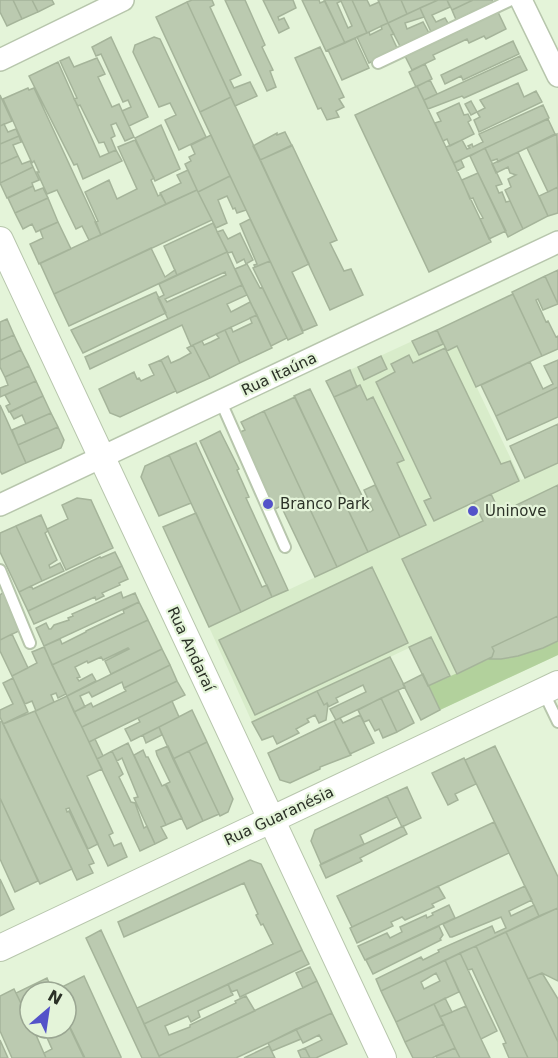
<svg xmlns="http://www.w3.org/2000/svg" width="558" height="1058" viewBox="0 0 558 1058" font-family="'DejaVu Sans',sans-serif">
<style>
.built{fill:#d8ecca}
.green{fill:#b2d19c}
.building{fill:#bbcab0;stroke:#a5b49a;stroke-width:1.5;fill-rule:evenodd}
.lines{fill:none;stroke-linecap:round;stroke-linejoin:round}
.service-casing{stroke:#b7c6ac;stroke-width:14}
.minor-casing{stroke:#b7c6ac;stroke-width:24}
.tertiary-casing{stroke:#b7c6ac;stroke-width:28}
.service{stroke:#fff;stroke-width:10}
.minor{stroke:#fff;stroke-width:21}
.tertiary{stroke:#fff;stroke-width:26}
.poi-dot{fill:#5352c9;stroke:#e4f4d9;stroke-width:2}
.labels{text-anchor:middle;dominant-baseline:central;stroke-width:4.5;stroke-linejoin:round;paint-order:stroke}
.street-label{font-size:15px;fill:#2b3127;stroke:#e4f4d9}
.poi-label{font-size:15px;fill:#2b3127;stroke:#e4f4d9;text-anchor:start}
</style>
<rect width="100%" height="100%" fill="#e4f4d9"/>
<path class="built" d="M 447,325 L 521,480 L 558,463 L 558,655 L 440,710 L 409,648 L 252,722 L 209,627 L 337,567 L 264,411 L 294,396 L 368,552 L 400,537 L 326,381 Z"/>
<path class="green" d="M 558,641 L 558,655 L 440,710 L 428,686 L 489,659 L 501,659 L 518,656 L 543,648 Z"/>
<path class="building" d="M 0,0 L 13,0 L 22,19 L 7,26 L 0,12 Z
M 13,0 L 32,0 L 38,12 L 22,19 Z
M 32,0 L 52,0 L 54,4 L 38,12 Z
M 192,0 L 212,0 L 214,5 L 210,7 L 241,75 L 230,80 L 234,88 L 250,82 L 257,96 L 235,106 L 187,2 Z
M 225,0 L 245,0 L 265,45 L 262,47 L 273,70 L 270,71 L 276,87 L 267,91 Z
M 263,0 L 293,0 L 296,8 L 278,17 L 279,20 L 284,18 L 289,28 L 279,33 Z
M 302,0 L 319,0 L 320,3 L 325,1 L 345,43 L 326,51 Z
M 324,0 L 352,0 L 367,33 L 345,43 ZM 341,1 L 352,26 L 348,28 L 337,3 Z
M 352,0 L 367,0 L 370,6 L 379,2 L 388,23 L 367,33 Z
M 378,0 L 401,0 L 407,14 L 388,23 Z
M 401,0 L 438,0 L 407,14 Z
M 438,0 L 447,0 L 450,7 L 432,15 L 436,22 L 445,18 L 449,25 L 432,34 L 420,8 Z
M 447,0 L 473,0 L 452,10 Z
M 473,0 L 492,0 L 494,4 L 457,22 L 452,10 Z
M 187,2 L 231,97 L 200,112 L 156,17 Z
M 420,8 L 424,17 L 405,23 L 407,29 L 423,22 L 430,35 L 401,48 L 388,23 Z
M 497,10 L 506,29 L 486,39 L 484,36 L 469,43 L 467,39 L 433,55 L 435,59 L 412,70 L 404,54 Z
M 388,23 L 394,34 L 391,35 L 398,50 L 369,63 L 357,37 L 369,32 L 370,35 L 382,29 L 381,26 Z
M 111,37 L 148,117 L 129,126 L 122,111 L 131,107 L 128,100 L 123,102 L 101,54 L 96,56 L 92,47 Z
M 154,37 L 160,39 L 206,137 L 179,150 L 165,120 L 176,115 L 170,103 L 159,107 L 133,52 L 135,45 Z
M 355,38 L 369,68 L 342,80 L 328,50 Z
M 513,41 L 519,54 L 463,80 L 461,76 L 445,84 L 441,75 Z
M 320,47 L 344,97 L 339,99 L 344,107 L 336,111 L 339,117 L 327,120 L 321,108 L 318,109 L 295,58 Z
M 520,56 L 527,70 L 464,98 L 462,96 L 428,109 L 424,100 Z
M 69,57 L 74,67 L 97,58 L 105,74 L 98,77 L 112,107 L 119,104 L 134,137 L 125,141 L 116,123 L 111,125 L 115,136 L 111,138 L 116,150 L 109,153 L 104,142 L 99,143 L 80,105 L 78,106 L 74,99 L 77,98 L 60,61 Z
M 58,62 L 100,157 L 116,150 L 122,161 L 83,179 L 77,164 L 74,165 L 29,76 Z
M 425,64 L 432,79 L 416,87 L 409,72 Z
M 430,80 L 437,94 L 424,100 L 417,86 Z
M 518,83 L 524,97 L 536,91 L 542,102 L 479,132 L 474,120 L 480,117 L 477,112 L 485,108 L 480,100 Z
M 417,86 L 491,242 L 429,272 L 355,115 Z
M 28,88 L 29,90 L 34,88 L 96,222 L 101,235 L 89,240 L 82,226 L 76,229 L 57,190 L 47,194 L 37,172 L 39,172 L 34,161 L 32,163 L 3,99 Z
M 0,95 L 12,121 L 0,126 Z
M 231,97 L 309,264 L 292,272 L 317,325 L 303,331 L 200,112 Z
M 471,101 L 477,112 L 471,115 L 465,104 Z
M 459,103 L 464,115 L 468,114 L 471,120 L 468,122 L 474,134 L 450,146 L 447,139 L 443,141 L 435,123 L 441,121 L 437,113 Z
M 543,105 L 549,118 L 454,163 L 446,147 L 462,140 L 467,149 L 470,148 L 468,146 L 472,144 L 473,147 L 483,142 L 479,134 Z
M 548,119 L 555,134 L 498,162 L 497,159 L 491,161 L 485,148 Z
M 4,124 L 8,132 L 16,129 L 19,136 L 0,144 L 0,126 Z
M 161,125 L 180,169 L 155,181 L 135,138 Z
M 285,132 L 292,146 L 260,160 L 253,146 L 277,133 L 277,135 Z
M 557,134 L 558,187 L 548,192 L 527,148 Z
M 211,135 L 230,176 L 198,192 L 185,164 L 191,161 L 189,157 L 195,154 L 191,145 Z
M 19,136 L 21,142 L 13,145 L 18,156 L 0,164 L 0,144 Z
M 135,140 L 154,178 L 151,180 L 158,196 L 161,194 L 166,204 L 101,235 L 95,222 L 98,221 L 85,192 L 109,180 L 117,199 L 137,189 L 118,147 Z
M 292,145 L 337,240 L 330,243 L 344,271 L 351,269 L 363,295 L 330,310 L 260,160 Z
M 485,148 L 502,184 L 496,186 L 499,193 L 502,192 L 506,202 L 510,201 L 523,229 L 508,237 L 470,156 Z
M 518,152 L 548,216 L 523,229 L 505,190 L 511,187 L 508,179 L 516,175 L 510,173 L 508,167 L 496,173 L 492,164 Z
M 18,156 L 22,164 L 30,161 L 33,167 L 0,183 L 0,164 Z
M 461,160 L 464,167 L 457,171 L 454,163 Z
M 33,167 L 39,180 L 32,183 L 33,186 L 7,198 L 0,183 Z
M 188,170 L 197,190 L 166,204 L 160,193 L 181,183 L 177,175 Z
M 478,173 L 506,231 L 489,239 L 480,219 L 483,218 L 478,209 L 473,198 L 470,199 L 462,180 Z
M 230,176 L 246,210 L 237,213 L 235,208 L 233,209 L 227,196 L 218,200 L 227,223 L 216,228 L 198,192 Z
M 33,186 L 35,191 L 43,188 L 48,198 L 15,213 L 8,198 Z
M 558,187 L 558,213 L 548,216 L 539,196 Z
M 197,190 L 212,220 L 54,294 L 40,263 Z
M 48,198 L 58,222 L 36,232 L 32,224 L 23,229 L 15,213 Z
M 250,219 L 270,261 L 255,267 L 254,265 L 257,264 L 240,224 Z
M 58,222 L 71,249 L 39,264 L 30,244 L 43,238 L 40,230 Z
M 213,223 L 227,252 L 177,275 L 164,246 Z
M 223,230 L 228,239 L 240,233 L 253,260 L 246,264 L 244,259 L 237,263 L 232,252 L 228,253 L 217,232 Z
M 151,248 L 165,277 L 175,270 L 177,275 L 69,326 L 54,294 Z
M 227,252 L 242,285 L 168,319 L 158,298 L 164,295 L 159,284 ZM 225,272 L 226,275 L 167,302 L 165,299 Z
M 270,261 L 303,333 L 288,340 L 253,268 Z
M 247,264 L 260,288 L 262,287 L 287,338 L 271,346 L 235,269 Z
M 558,270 L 558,304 L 545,276 Z
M 545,276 L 558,304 L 543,310 L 538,299 L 536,300 L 546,322 L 548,321 L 556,337 L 558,336 L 558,349 L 542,356 L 512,292 Z
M 242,285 L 247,295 L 227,304 L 231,312 L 250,302 L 257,315 L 191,346 L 182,325 L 90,369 L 85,357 Z
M 156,292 L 166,313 L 83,353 L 71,330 Z
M 513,294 L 542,356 L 476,387 L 457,346 L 447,351 L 437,330 Z
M 257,315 L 272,348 L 240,363 L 225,330 L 231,327 L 233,332 L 252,323 L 250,318 Z
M 7,319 L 14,335 L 0,341 L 0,322 Z
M 225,330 L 240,363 L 210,378 L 193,345 L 202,341 L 204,345 L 211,342 L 219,338 L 216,334 Z
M 437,330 L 443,344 L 419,355 L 412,341 Z
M 14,335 L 21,350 L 0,360 L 0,341 Z
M 193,345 L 210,378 L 177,393 L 161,360 L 168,356 L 171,363 L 180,359 L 191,353 L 187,348 Z
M 445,348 L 501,464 L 510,461 L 519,481 L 434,521 L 424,501 L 431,498 L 376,382 L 395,372 L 391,364 L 409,355 L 413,363 Z
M 21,350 L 29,366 L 5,377 L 0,367 L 0,360 Z
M 381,356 L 387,369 L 364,380 L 358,367 Z
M 161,360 L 176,391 L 120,417 L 110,413 L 99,389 L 134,372 L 137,379 L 139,378 L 141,381 L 154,375 L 149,365 Z
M 558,360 L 558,387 L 496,416 L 481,385 L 530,362 L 543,389 L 553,384 L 544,366 Z
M 29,366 L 36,381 L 0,397 L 0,388 L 8,385 L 5,377 Z
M 350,370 L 357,387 L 334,397 L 326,381 Z
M 36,381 L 43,396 L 9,412 L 6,406 L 10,404 L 5,395 Z
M 360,385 L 367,400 L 373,397 L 404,460 L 397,463 L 426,525 L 400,537 L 334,397 Z
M 558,387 L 558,417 L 507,440 L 496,416 Z
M 310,389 L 370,512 L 373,510 L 364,490 L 375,485 L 400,537 L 368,552 L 294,396 Z
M 43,396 L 51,413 L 26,424 L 22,415 L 14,419 L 10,412 Z
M 295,397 L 368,552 L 337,567 L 264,411 Z
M 0,405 L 26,463 L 2,474 L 0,471 Z
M 264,411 L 337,567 L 315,577 L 281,506 L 275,509 L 269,499 L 238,433 L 245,430 L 241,422 Z
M 51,413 L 58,427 L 18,445 L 12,430 Z
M 558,424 L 558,463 L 525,478 L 510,446 Z
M 58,427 L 64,440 L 61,448 L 26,463 L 18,445 Z
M 220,431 L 239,469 L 237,470 L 249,497 L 246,498 L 288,590 L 272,597 L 200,441 Z
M 196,443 L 262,587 L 267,585 L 272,597 L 241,612 L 169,455 Z
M 169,455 L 191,503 L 159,516 L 141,477 L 145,466 Z
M 558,485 L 558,616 L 492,647 L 494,651 L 492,657 L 457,674 L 402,559 L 483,521 L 474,502 L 491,494 L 500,513 Z
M 77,498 L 91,500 L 113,548 L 66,570 L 47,529 L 68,519 L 62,505 Z
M 196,513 L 241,612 L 209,627 L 163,527 Z
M 41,515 L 48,531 L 45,533 L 57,560 L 49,565 L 50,568 L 60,563 L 64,571 L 42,581 L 16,526 Z
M 16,526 L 42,581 L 19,592 L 0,552 L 0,533 Z
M 115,552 L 122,566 L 28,611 L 19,592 L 31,586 L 33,589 L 100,557 L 101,558 Z
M 122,566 L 128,579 L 119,583 L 120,585 L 102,593 L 104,596 L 96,600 L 95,597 L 34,624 L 28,611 Z
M 372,567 L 408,643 L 255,715 L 219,640 Z
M 4,592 L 21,630 L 0,640 L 0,595 Z
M 121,592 L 123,598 L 135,593 L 139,602 L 44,646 L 36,628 L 46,623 L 49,629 L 51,629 L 54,625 L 69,620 L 68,618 L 73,616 L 72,614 Z
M 139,602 L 148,620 L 52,665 L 44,646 L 60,639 L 62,644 L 86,632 L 86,631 L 124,613 L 123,610 Z
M 558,616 L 558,641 L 543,648 L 518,656 L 501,659 L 489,659 L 492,657 L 494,651 L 492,647 Z
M 148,620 L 162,649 L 111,674 L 105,661 L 129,649 L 128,648 L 103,660 L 101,657 L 88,663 L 87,661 L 75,667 L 80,677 L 77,678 L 79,681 L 92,674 L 96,681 L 67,696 L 52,665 Z
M 12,634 L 28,668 L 12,676 L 0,651 L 0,640 Z
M 431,637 L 450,676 L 428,686 L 409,647 Z
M 44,647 L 66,694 L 58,698 L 56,693 L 51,695 L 54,702 L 36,711 L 32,701 L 25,704 L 12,676 L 37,663 L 32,652 Z
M 162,649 L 170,665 L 124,688 L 122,682 L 92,697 L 89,692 L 80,696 L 85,707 L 74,712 L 67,696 Z
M 390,657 L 405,687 L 336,720 L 330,709 L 366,692 L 363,685 L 336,698 L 338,702 L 328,707 L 327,703 L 324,705 L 317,691 Z
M 170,665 L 177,681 L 82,727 L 74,712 L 91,703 L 93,707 L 126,691 L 124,688 Z
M 423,674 L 440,710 L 421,720 L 403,684 Z
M 13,678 L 28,712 L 3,724 L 0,717 L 0,710 L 13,704 L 3,683 Z
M 177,681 L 185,695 L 89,742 L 82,727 Z
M 398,690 L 414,723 L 397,732 L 381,698 Z
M 317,691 L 324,705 L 327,703 L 328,705 L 326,720 L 319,723 L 315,715 L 307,719 L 309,722 L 296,729 L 299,733 L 277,744 L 273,736 L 262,740 L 252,722 Z
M 67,696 L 102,769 L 87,776 L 113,833 L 109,835 L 114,846 L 121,843 L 127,857 L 108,866 L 35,711 Z
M 381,698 L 397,732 L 383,738 L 379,729 L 375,731 L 369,720 L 364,722 L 358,710 Z
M 172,701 L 179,717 L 131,741 L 125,729 L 140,722 L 138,718 Z
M 192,710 L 207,742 L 173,759 L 159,727 Z
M 35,711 L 98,844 L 88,849 L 69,808 L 66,809 L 67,812 L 69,811 L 94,863 L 89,865 L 93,873 L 77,880 L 3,724 Z
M 360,715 L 374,743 L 350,754 L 334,721 L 340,718 L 343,723 Z
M 2,721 L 72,869 L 40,884 L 0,798 L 0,722 Z
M 334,721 L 351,755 L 320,767 L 320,769 L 290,783 L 280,780 L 268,753 Z
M 159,727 L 162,735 L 146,743 L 143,735 Z
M 95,739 L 103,756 L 97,759 L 89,742 Z
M 207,742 L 233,799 L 228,812 L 220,816 L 189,751 Z
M 128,743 L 166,825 L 161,827 L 167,838 L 155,844 L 134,798 L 138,797 L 122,758 L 117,761 L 112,751 Z
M 168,746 L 203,821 L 187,829 L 166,786 L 166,784 L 170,782 L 157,755 L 156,751 Z
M 495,746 L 558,877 L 558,908 L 539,916 L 465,760 Z
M 143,750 L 146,757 L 148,757 L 162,786 L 166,784 L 182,818 L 166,825 L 134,755 Z
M 112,751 L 123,774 L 119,777 L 131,802 L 135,803 L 144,828 L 147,826 L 155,844 L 140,851 L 97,759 Z
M 189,751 L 219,814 L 203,821 L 173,759 Z
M 464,758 L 476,784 L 455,794 L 458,800 L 448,805 L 432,773 Z
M 407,787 L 421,818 L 402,827 L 387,796 Z
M 387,796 L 397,817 L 360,835 L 364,844 L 321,864 L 311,841 L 315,830 Z
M 0,798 L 38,881 L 15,892 L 0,859 Z
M 494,822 L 509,853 L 352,927 L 337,896 Z
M 403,826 L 407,834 L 360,858 L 362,861 L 326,878 L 320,865 Z
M 250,860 L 261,864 L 302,950 L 144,1024 L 137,1008 L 273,944 L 263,924 L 261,925 L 256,915 L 258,914 L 244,883 L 124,937 L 118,922 Z
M 0,879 L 14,909 L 0,916 Z
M 438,886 L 445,898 L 432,904 L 434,907 L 405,920 L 402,917 L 391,922 L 393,926 L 357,943 L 350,928 Z
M 525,886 L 532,900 L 509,911 L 511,916 L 534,905 L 539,916 L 381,991 L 376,979 L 421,957 L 423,960 L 439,952 L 438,950 L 492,926 L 495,933 L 506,928 L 501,917 L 452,937 L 450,937 L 443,924 Z
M 449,905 L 455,918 L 365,960 L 358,946 L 387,933 L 390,938 L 402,932 L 400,927 L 426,915 L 427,918 L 433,915 L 432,913 Z
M 558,908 L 558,981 L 542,973 L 528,979 L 506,932 Z
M 439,926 L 443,935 L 440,939 L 441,940 L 373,974 L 366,960 Z
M 101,930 L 137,1008 L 160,1058 L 142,1058 L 86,938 Z
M 506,932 L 558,1042 L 558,1058 L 528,1058 L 476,946 Z
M 476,946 L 528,1058 L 509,1058 L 503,1044 L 506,1043 L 472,969 L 468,970 L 460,953 Z
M 302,950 L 309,964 L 240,997 L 237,990 L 231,992 L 228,984 Z
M 460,953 L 497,1031 L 481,1039 L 445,960 Z
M 445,960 L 459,992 L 396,1022 L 381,991 ZM 436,973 L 440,981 L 424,989 L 421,982 Z
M 310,967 L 317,981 L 303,988 L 296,973 Z
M 542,973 L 558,999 L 558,1042 L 528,979 Z
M 84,976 L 121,1057 L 121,1058 L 85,1058 L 71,1029 L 66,1018 L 66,992 L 54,991 Z
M 47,978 L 53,992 L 30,992 L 30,1022 L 16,993 Z
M 317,981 L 332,1013 L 236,1058 L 160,1058 L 159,1056 Z
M 228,984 L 233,995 L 198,1011 L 200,1017 L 191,1022 L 188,1016 L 165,1026 L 169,1035 L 190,1027 L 190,1025 L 236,1003 L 235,1001 L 246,996 L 255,1011 L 159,1056 L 144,1024 Z
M 14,989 L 30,1022 L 30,1028 L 33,1028 L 46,1058 L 12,1058 L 0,1031 L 0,996 Z
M 445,998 L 452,1012 L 440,1017 L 434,1004 Z
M 434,1004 L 444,1024 L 405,1042 L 396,1022 Z
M 466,1006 L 481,1039 L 490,1058 L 460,1058 L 440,1017 Z
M 332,1013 L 347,1044 L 316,1058 L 310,1058 L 305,1048 L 322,1040 L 319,1035 L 303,1043 L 296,1029 Z
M 66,1020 L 84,1058 L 46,1058 L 44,1053 L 52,1049 L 44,1031 L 35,1034 L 33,1028 L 66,1028 Z
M 444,1024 L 455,1048 L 432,1058 L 413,1058 L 405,1042 Z
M 296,1029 L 301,1039 L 272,1051 L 268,1043 Z
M 0,1040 L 8,1058 L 0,1058 Z
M 269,1046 L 275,1058 L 244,1058 Z
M 305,1048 L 310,1058 L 301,1058 L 298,1051 Z
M 455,1048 L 460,1058 L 437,1058 L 436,1056 Z"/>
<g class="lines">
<g class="service-casing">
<path id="service" d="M 378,63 L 511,0
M 221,402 L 285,547
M 0,570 L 30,643
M 543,691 L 558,722"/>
</g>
<g class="minor-casing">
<path id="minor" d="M 521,0 L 558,76
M 0,60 L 123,0
M 0,505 L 558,242"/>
</g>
<g class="tertiary-casing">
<path id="tertiary" d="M 0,240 L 383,1058
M 0,948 L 558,684"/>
</g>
<use href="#service" class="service"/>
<use href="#minor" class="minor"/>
<use href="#tertiary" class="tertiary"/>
</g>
<g class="poi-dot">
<circle cx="268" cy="504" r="6"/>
<circle cx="473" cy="511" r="6"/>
</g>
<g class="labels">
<g class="street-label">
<text transform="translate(279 374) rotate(-25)">Rua Itaúna</text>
<text transform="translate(191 649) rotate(65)">Rua Andaraí</text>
<text transform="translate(279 816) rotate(-25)">Rua Guaranésia</text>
</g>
<g class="poi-label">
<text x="280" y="504">Branco Park</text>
<text x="485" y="511">Uninove</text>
</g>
</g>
<g transform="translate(48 1010) rotate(29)"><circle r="28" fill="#e4f4d9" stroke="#9aa692" stroke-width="1.5"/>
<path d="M0-4.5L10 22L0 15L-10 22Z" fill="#5352c9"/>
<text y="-9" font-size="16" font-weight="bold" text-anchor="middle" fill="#2b3127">N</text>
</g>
</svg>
